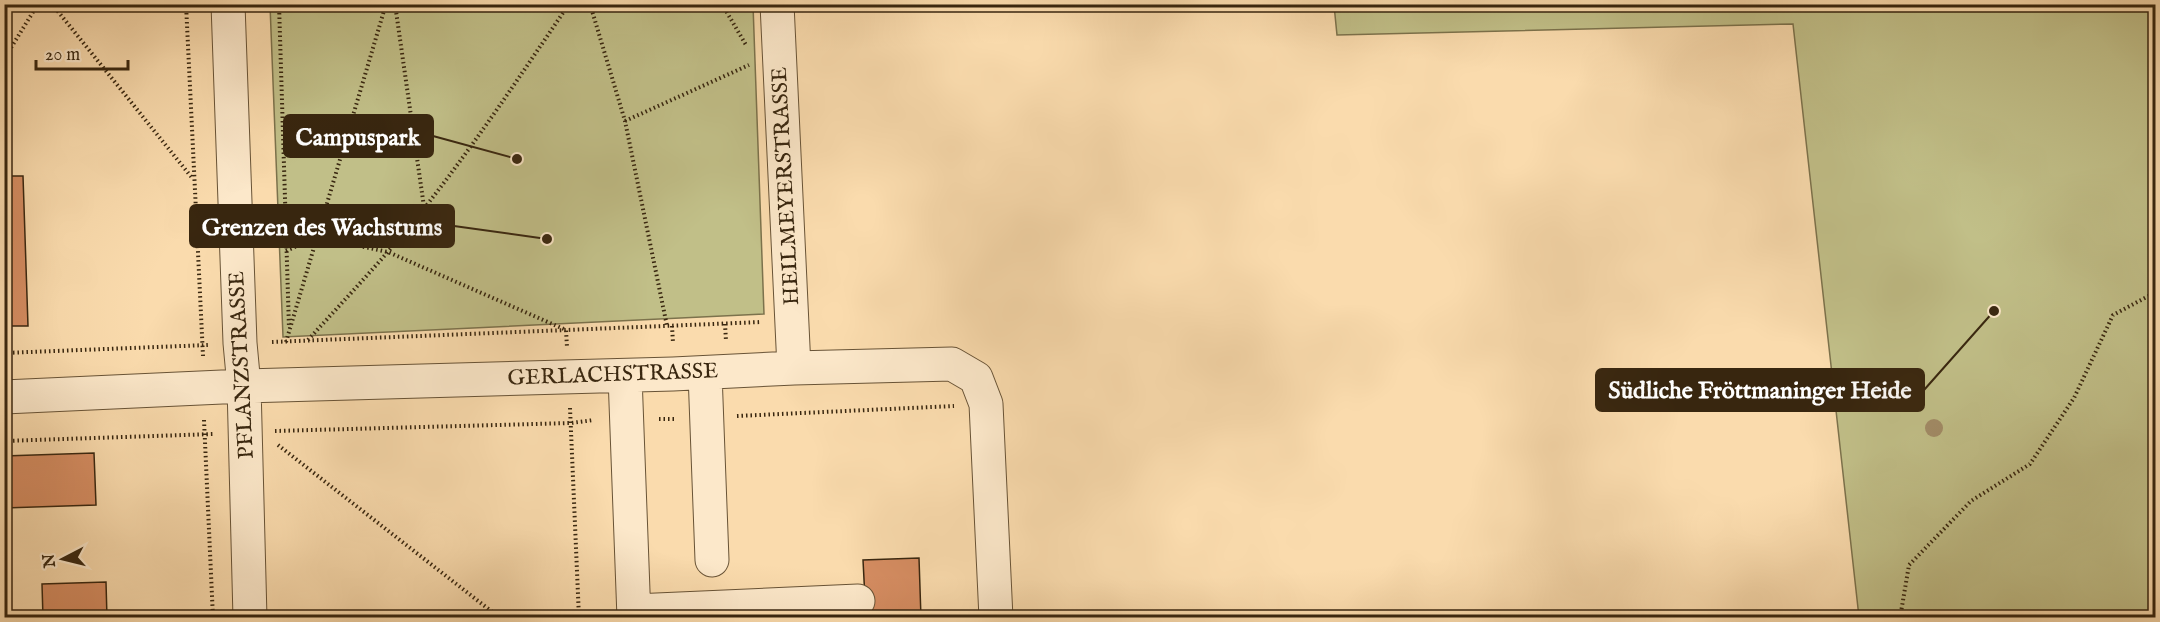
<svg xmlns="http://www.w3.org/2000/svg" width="2160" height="622" viewBox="0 0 2160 622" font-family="'IM FELL English',serif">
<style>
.green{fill:#c1bf88;stroke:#7c724c;stroke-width:1.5}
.building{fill:#d68d62;stroke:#38260f;stroke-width:1.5}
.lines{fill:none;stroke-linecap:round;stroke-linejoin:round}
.minor-casing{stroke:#685336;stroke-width:35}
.path{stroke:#38260f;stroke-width:4;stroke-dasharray:1.5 3;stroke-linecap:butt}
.minor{stroke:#fce8ca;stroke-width:33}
.tree{fill:#a28c67}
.labels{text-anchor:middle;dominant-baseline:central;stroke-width:6;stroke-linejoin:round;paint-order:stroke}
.street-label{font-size:22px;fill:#38260f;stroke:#fce8ca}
.leader{fill:none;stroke:#38260f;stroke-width:2}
.callout-dot{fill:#38260f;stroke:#fce8ca;stroke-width:2}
.callout{fill:#38260f;stroke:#38260f;stroke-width:2}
.callout-label{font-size:24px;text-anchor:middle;font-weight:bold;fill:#fff}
</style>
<rect width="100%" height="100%" fill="#fadbad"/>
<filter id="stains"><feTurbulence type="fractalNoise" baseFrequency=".00333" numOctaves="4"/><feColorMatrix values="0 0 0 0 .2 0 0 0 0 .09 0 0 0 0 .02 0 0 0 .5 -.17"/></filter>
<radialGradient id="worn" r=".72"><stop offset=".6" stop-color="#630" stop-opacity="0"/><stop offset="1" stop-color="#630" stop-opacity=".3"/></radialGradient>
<path class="green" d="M 270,5 L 753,5 L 764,314 L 283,337 Z
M 1334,5 L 2155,5 L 2155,617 L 1859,617 L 1793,24 L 1337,35 Z"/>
<path class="building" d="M 4,176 L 23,176 L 28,326 L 4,326 Z
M 94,453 L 96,505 L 4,508 L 4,456 Z
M 919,558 L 921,618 L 866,618 L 863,560 Z
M 106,582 L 107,618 L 43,618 L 42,584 Z"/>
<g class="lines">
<g class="minor-casing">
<path id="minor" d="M 228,4 L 240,343 L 244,386 L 250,618
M 777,4 L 794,368
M 705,373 L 712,560
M 625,376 L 634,618
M 4,397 L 244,386 L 673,374 L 794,368 L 952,364 L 976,378 L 986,404 L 996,618
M 634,611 L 858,601"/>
</g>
<path class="path" d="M 52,4 L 193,179
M 186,4 L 203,356
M 279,4 L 289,328
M 395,4 L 424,207
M 590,4 L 625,121 L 667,326
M 722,4 L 746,45
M 4,59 L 38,4
M 625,121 L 749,65
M 286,251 L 317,237 L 388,252 L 566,330 L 567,347
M 725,324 L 726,341
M 672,326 L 673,343
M 308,340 C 348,296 389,253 426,206 C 477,141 522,73 569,4
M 272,342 L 762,322
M 286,342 L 386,4
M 4,353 L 208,345
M 570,408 L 579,618
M 737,416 L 954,406
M 659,419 L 675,419
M 204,420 L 213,618
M 275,431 L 571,423 L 594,420
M 4,441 L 214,434
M 278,445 L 500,618
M 1900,618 L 1909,565 L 1971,501 L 2030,464 L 2074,398 L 2113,315 L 2156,292"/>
<use href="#minor" class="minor"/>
</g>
<circle class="tree" cx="1934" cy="428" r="9"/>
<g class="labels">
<g class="street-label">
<text transform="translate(786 186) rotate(-93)">HEILMEYERSTRASSE</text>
<text transform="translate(242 365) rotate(-93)">PFLANZSTRASSE</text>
<text transform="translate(613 375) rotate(-2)">GERLACHSTRASSE</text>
</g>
</g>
<path class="leader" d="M517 159L433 136M547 239L454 226M1994 311L1924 390"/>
<g class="callout-dot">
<circle cx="517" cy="159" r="6"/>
<circle cx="547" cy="239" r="6"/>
<circle cx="1994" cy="311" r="6"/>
</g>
<g class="callout">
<rect x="284" y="115" width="149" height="42" rx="6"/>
<rect x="190" y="205" width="264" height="42" rx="6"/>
<rect x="1596" y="369" width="328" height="42" rx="6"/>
</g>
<g class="callout-label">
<text x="358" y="145">Campuspark</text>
<text x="322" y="235">Grenzen des Wachstums</text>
<text x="1760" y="398">Südliche Fröttmaninger Heide</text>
</g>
<rect width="2160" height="622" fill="none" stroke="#fadbad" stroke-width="24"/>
<rect x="6" y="6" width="2148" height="610" fill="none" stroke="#38260f" stroke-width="3"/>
<rect x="12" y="12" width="2136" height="598" fill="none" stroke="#38260f" stroke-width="1.5"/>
<g transform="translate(63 559) rotate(263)" stroke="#fce8ca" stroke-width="4.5" paint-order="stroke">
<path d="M0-4.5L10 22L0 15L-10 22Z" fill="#38260f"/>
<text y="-9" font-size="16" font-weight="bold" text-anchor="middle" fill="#38260f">N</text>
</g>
<path d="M36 60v9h92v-9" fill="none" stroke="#38260f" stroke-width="3"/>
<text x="45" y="60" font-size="18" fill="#38260f" stroke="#fce8ca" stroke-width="4.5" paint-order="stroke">20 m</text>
<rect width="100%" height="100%" filter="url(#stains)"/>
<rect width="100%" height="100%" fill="url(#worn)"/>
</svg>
